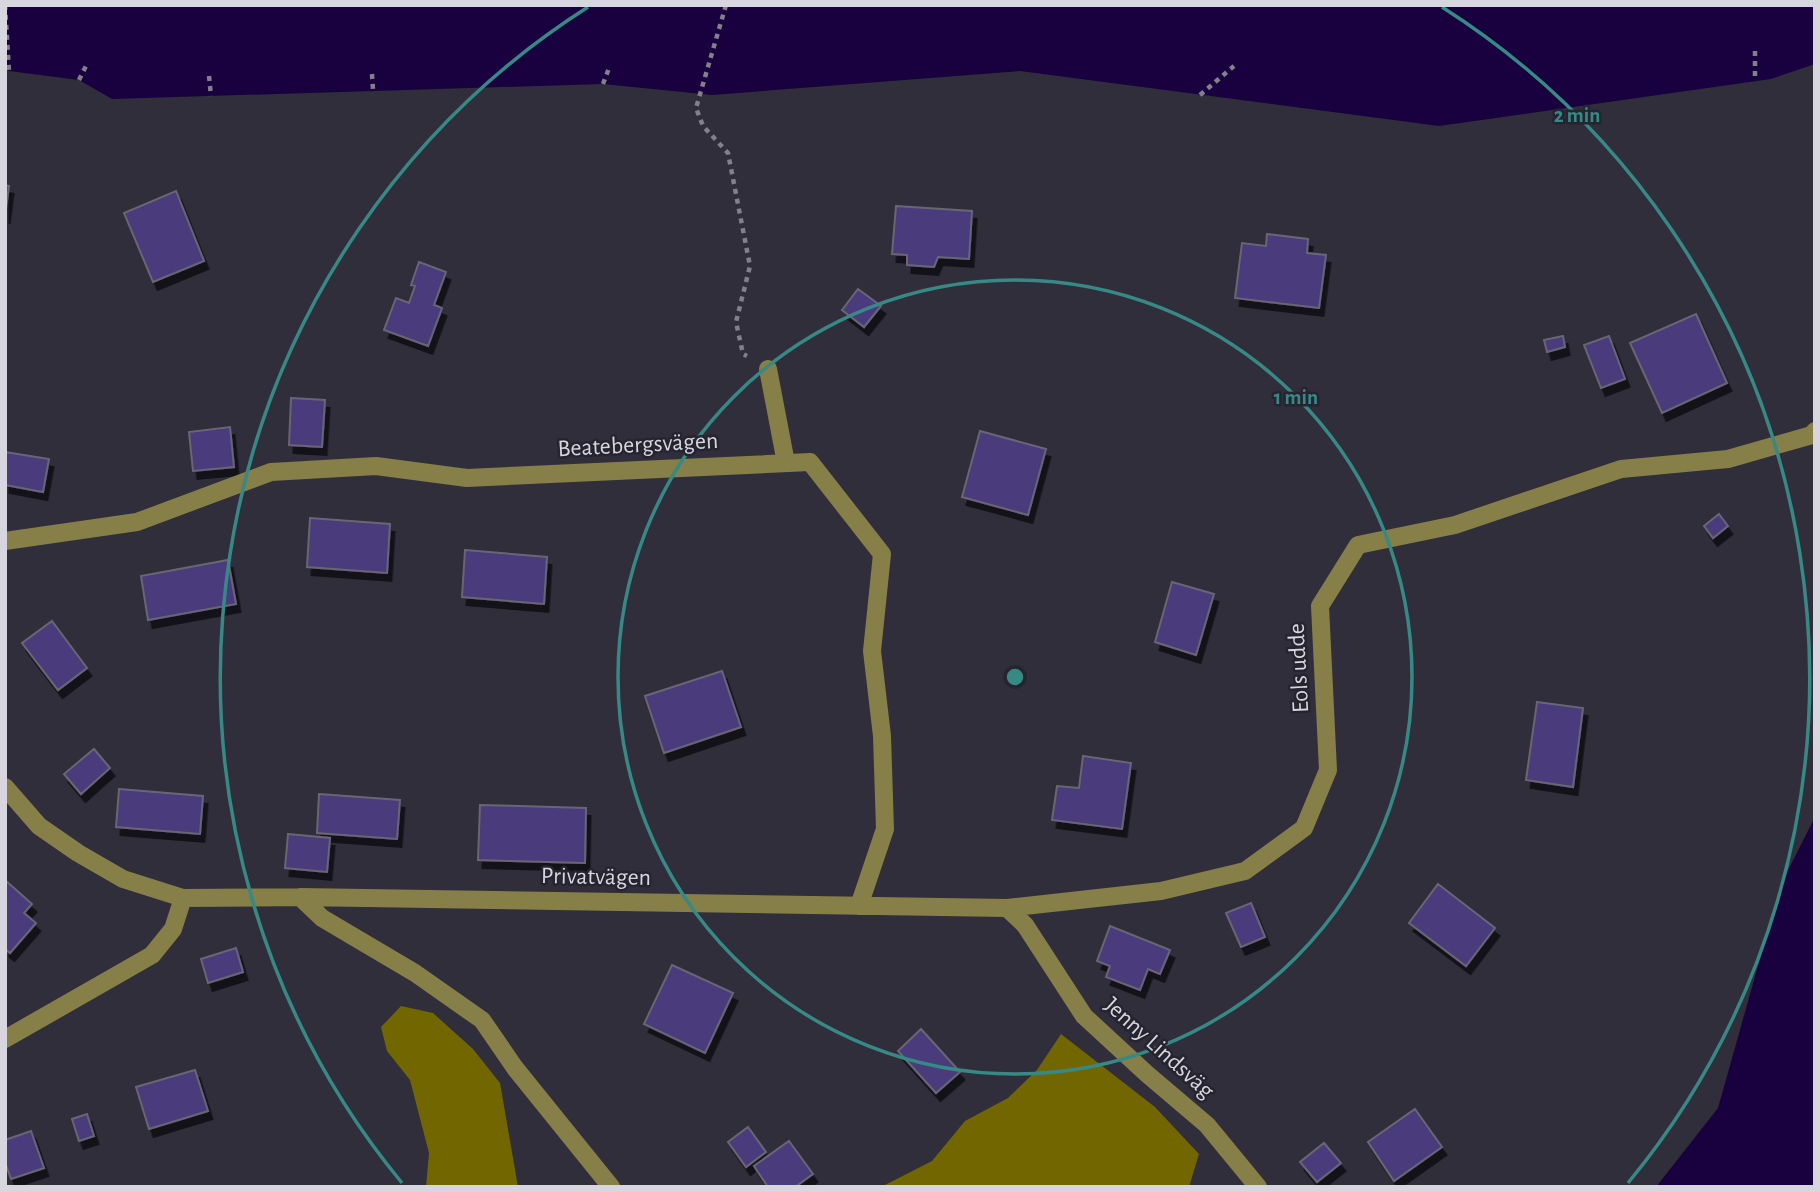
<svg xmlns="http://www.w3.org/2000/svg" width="1820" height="1192" viewBox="0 0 1820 1192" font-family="'Alegreya Sans',sans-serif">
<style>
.forest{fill:#726600}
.water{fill:#19013f}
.building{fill:#4a3a7b;stroke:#686675;stroke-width:2;filter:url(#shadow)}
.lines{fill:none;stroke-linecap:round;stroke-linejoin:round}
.path{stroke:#81808b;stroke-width:4.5;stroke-dasharray:5 5;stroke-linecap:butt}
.minor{stroke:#867f48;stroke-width:18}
.ring{fill:none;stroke:#378985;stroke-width:3.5}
.labels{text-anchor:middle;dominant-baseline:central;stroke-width:5;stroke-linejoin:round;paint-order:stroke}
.street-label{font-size:24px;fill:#d7d6df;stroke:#262431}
.centre{fill:#378985;stroke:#262431;stroke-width:3.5}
.ring-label{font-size:21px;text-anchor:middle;font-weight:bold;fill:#378985;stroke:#262431;stroke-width:5;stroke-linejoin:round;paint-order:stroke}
</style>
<defs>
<filter id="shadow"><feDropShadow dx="4.5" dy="8" stdDeviation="0" flood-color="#0009"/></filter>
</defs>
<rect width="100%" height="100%" fill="#302e3b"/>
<path class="forest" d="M 401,1006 L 433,1013 L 473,1049 L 500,1083 L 518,1187 L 426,1187 L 429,1153 L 410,1080 L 387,1051 L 381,1027 Z
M 1061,1034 L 1155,1107 L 1199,1154 L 1189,1187 L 881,1187 L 932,1161 L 965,1121 L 1008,1098 L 1037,1070 Z"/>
<path class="water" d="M 5,5 L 1815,5 L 1815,64 L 1771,79 L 1439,126 L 1020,71 L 712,95 L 603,84 L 112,99 L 79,80 L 9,71 L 5,68 Z
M 1815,817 L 1815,1187 L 1656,1187 L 1718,1108 L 1781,884 Z"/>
<path class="building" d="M 5,185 L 9,186 L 5,216 Z
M 176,191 L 204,261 L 153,282 L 124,213 Z
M 896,206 L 972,211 L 969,259 L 938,257 L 934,267 L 907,265 L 907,255 L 892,254 Z
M 1267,234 L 1308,239 L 1307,253 L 1326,255 L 1319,308 L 1235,298 L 1242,243 L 1266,246 Z
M 419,262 L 446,272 L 434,305 L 442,308 L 428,346 L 384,330 L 396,298 L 409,303 L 415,286 L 411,285 Z
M 858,289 L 881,306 L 864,327 L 842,310 Z
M 1696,314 L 1727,383 L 1662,413 L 1630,343 Z
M 1563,336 L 1565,347 L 1547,352 L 1544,340 Z
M 1609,336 L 1625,379 L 1601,388 L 1584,345 Z
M 291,398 L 325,400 L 322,447 L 289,445 Z
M 230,427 L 234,467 L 193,471 L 189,432 Z
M 980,431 L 1046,449 L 1028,515 L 962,497 Z
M 5,452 L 49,459 L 43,492 L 5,485 Z
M 1719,514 L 1728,526 L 1713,538 L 1704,526 Z
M 310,518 L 390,524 L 387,573 L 307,567 Z
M 465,550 L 547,557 L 544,604 L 462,597 Z
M 228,560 L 236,604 L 148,620 L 141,576 Z
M 1172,582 L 1214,594 L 1196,655 L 1155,642 Z
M 52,621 L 87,668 L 58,690 L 22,643 Z
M 722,671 L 741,727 L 664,753 L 645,696 Z
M 1537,702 L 1583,708 L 1573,787 L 1526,780 Z
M 94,749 L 110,768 L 81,794 L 64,774 Z
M 1083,756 L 1131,763 L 1122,829 L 1052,820 L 1057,786 L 1079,788 Z
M 119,789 L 203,796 L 200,834 L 116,827 Z
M 319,794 L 400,800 L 397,839 L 317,833 Z
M 480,805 L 586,808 L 585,863 L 478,860 Z
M 288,834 L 330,838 L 327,872 L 285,868 Z
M 5,880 L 32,904 L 24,913 L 36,923 L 10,953 L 5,949 Z
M 1438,884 L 1495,928 L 1466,966 L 1409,923 Z
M 1251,903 L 1265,937 L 1241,947 L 1226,913 Z
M 1110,926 L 1170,950 L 1160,974 L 1148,969 L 1140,990 L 1106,977 L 1110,966 L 1097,961 Z
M 236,948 L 243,972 L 208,983 L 201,959 Z
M 672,965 L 733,993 L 705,1053 L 644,1024 Z
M 921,1029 L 960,1072 L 936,1093 L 898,1051 Z
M 195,1070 L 208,1111 L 149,1129 L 136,1087 Z
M 1415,1109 L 1442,1147 L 1394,1181 L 1368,1142 Z
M 87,1114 L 94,1136 L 79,1141 L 72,1119 Z
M 748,1127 L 766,1152 L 746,1167 L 728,1142 Z
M 31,1131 L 44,1168 L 11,1179 L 5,1162 L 5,1140 Z
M 789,1141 L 813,1174 L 795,1187 L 768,1187 L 754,1166 Z
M 1324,1143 L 1341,1163 L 1317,1182 L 1300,1162 Z"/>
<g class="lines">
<path class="path" d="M 5,5 L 9,71
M 726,5 L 696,108 L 703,126 L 728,153 L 750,266 L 736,322 L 743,354 L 747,356
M 1755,51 L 1755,81
M 372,74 L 373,90
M 209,76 L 211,96
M 79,80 L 88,62
M 603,84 L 609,68
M 1200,95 L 1234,66"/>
<path class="minor" d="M 768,369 L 786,463
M 5,541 L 137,522 L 271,472 L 376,466 L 467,478 L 810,462 L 882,554 L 872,651 L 882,736 L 885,829 L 859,906
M 5,787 L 39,826 L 78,853 L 123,879 L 183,898 L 173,929 L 152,955 L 5,1039
M 300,897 L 322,918 L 415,973 L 482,1020 L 515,1068 L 611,1187
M 183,898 L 300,897 L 1007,908 L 1161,891 L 1245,871 L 1304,828 L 1328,770 L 1320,606 L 1358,545 L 1455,525 L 1621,469 L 1728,459 L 1812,435 L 1815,431
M 1007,908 L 1025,925 L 1084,1016 L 1147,1074 L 1207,1125 L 1258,1187"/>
</g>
<g class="ring">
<circle cx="1015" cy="677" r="397"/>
<path d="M402 1183A795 795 0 0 1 588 7M1442 7A795 795 0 0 1 1628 1183"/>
</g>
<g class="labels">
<g class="street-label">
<text transform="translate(638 445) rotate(-3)">Beatebergsvägen</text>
<text transform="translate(1299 668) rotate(-93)">Eols udde</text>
<text transform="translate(596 877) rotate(1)">Privatvägen</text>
<text transform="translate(1159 1048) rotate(42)">Jenny Lindsväg</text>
</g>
</g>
<circle cx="1015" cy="677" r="10" class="centre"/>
<g class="ring-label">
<text x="1577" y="122">2 min</text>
<text x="1296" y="404">1 min</text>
</g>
<rect width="1820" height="1192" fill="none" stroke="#d7d6df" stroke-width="14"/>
</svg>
